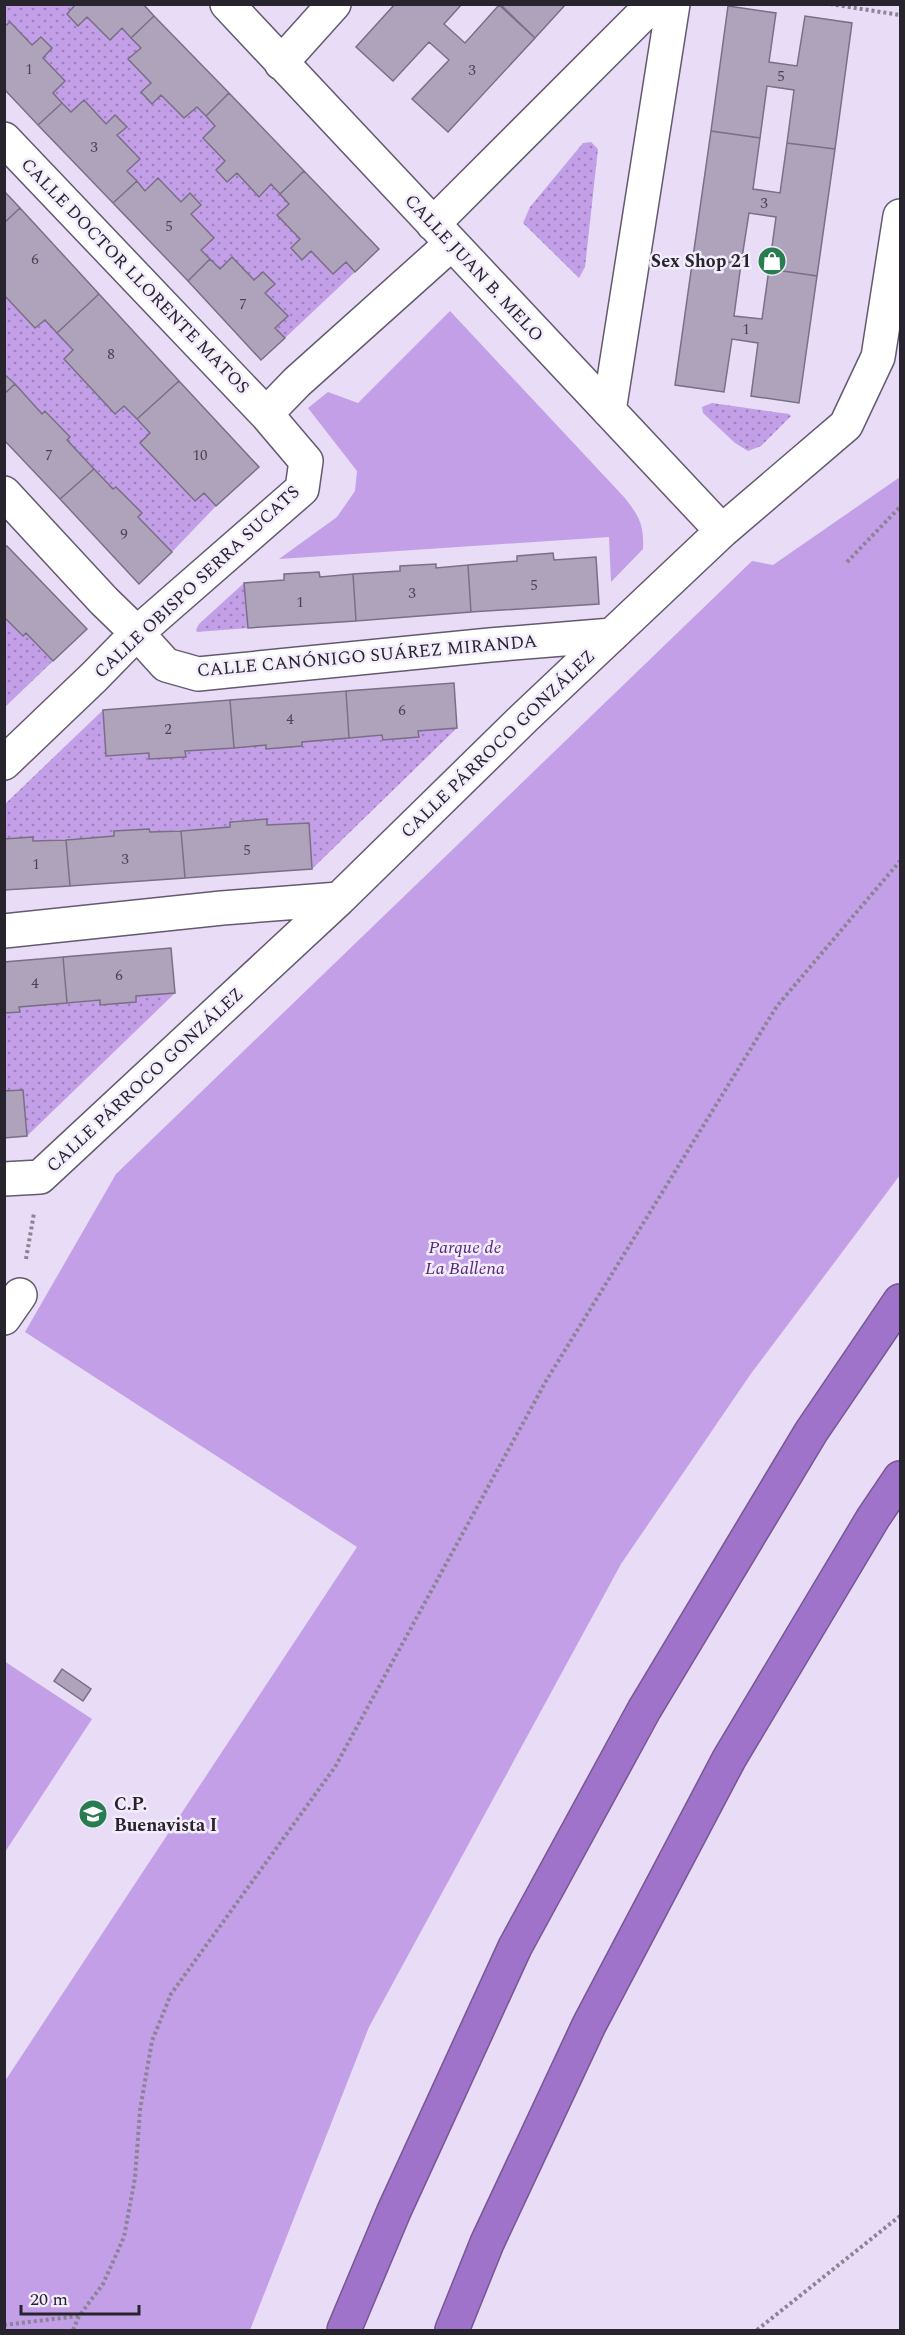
<svg xmlns="http://www.w3.org/2000/svg" width="905" height="2335" viewBox="0 0 905 2335" font-family="Spectral,serif">
<style>
.park{fill:#c29fe7}
.garden{fill:url(#garden-dots)}
.building{fill:#aea3bb;stroke:#796f86;stroke-width:1.5}
.lines{fill:none;stroke-linecap:round;stroke-linejoin:round}
.minor-casing{stroke:#645a70;stroke-width:36}
.highway-casing{stroke:#765794;stroke-width:36}
.path{stroke:#8c8495;stroke-width:4;stroke-dasharray:3 3;stroke-linecap:butt}
.minor{stroke:#fff;stroke-width:33}
.highway{stroke:#a073cb;stroke-width:33}
.labels{text-anchor:middle;dominant-baseline:central;stroke-width:5;stroke-linejoin:round;paint-order:stroke}
.number-label{font-size:15px;fill:#4a4450}
.poi-label{font-size:18px;font-weight:bold;fill:#28242d;stroke:#f3ecfc;text-anchor:end}
.street-label{font-size:18px;fill:#28242d;stroke:#f3ecfc}
.park-label{font-size:18px;font-style:italic;fill:#56287c;stroke:#f3ecfc}
</style>
<defs>
<pattern id="garden-dots" width="8" height="8" patternUnits="userSpaceOnUse" patternTransform="scale(1.5)"><rect width="8" height="8" fill="#c29fe7"/><path d="M2 2h.1M6 6h.1" fill="none" stroke="#9e81bc" stroke-width="1.8" stroke-linecap="round"/></pattern>
</defs>
<rect width="100%" height="100%" fill="#e8dcf6"/>
<path class="park" d="M 450,311 L 624,497 C 639,516 644,524 643,549 L 611,582 L 609,537 L 279,559 L 337,517 L 355,491 L 357,471 L 308,408 L 328,392 L 358,403 Z
M 900,477 L 900,1175 L 750,1375 L 621,1564 L 369,2027 L 250,2330 L 5,2330 L 5,2081 L 357,1547 L 25,1332 L 116,1174 L 752,561 L 773,565 Z
M 4,1661 L 92,1719 L 5,1852 L 4,1852 Z"/>
<path class="garden" d="M 76,4 L 67,14 L 78,26 L 87,17 L 110,40 L 122,28 L 141,48 L 128,59 L 151,83 L 141,92 L 152,103 L 161,95 L 184,118 L 197,107 L 215,126 L 203,138 L 225,161 L 216,170 L 227,182 L 237,173 L 259,196 L 271,184 L 289,204 L 277,215 L 300,239 L 291,248 L 301,259 L 311,251 L 333,274 L 346,262 L 355,272 L 285,338 L 275,328 L 288,316 L 265,293 L 274,283 L 263,272 L 254,280 L 232,257 L 220,269 L 201,250 L 214,238 L 191,214 L 201,205 L 190,194 L 181,202 L 159,179 L 145,191 L 127,171 L 117,135 L 127,126 L 115,115 L 106,124 L 84,100 L 71,112 L 53,93 L 65,81 L 43,58 L 52,48 L 41,37 L 32,45 L 10,22 L 5,27 L 5,5 Z
M 591,142 L 598,149 L 585,267 L 579,278 L 523,223 L 530,207 L 583,143 Z
M 5,295 L 35,328 L 45,320 L 73,350 L 64,359 L 115,414 L 124,406 L 150,433 L 141,443 L 194,501 L 204,493 L 216,506 L 172,552 L 138,517 L 141,513 L 117,487 L 113,489 L 67,440 L 70,437 L 46,411 L 42,414 L 5,374 Z
M 712,403 L 789,414 L 791,416 L 761,446 L 748,451 L 735,443 L 703,413 L 702,407 Z
M 244,583 L 248,628 L 197,632 L 196,630 L 199,624 Z
M 5,617 L 22,636 L 26,633 L 53,661 L 5,707 Z
M 103,710 L 106,756 L 149,753 L 149,759 L 185,757 L 185,751 L 266,745 L 267,748 L 302,746 L 302,742 L 382,735 L 383,740 L 418,737 L 418,731 L 457,728 L 312,869 L 309,823 L 267,825 L 266,819 L 230,821 L 230,827 L 150,832 L 149,829 L 114,831 L 114,836 L 33,841 L 33,838 L 5,839 L 5,804 Z
M 175,993 L 27,1136 L 23,1090 L 5,1091 L 5,1013 L 20,1012 L 19,1007 L 100,1000 L 101,1005 L 136,1002 L 136,996 Z"/>
<path class="building" d="M 76,4 L 143,4 L 154,16 L 131,38 L 122,28 L 110,40 L 87,17 L 78,26 L 67,14 Z
M 395,4 L 462,4 L 444,24 L 465,43 L 499,5 L 535,38 L 448,132 L 412,99 L 449,60 L 429,42 L 393,81 L 356,47 Z
M 500,4 L 566,4 L 535,38 Z
M 728,6 L 776,13 L 769,62 L 797,66 L 805,16 L 852,23 L 835,149 L 787,143 L 794,90 L 767,86 L 760,138 L 711,131 Z
M 154,16 L 229,93 L 206,116 L 197,107 L 184,118 L 161,95 L 152,104 L 141,92 L 151,83 L 128,59 L 141,48 L 131,38 Z
M 10,22 L 32,45 L 41,37 L 52,48 L 43,58 L 65,81 L 53,93 L 62,103 L 38,125 L 4,89 L 4,27 Z
M 229,93 L 304,171 L 280,194 L 271,184 L 259,197 L 237,173 L 227,182 L 216,170 L 225,161 L 203,138 L 215,126 L 206,116 Z
M 84,100 L 106,124 L 115,115 L 127,127 L 117,135 L 140,159 L 127,171 L 137,181 L 113,203 L 38,125 L 62,103 L 71,112 Z
M 711,131 L 760,138 L 753,189 L 780,193 L 787,143 L 835,149 L 817,276 L 769,269 L 776,217 L 749,213 L 741,264 L 693,257 Z
M 304,171 L 379,249 L 355,272 L 346,262 L 333,274 L 311,251 L 302,260 L 291,248 L 300,239 L 277,215 L 289,204 L 280,194 Z
M 158,178 L 181,202 L 190,193 L 201,205 L 191,214 L 214,238 L 201,250 L 210,259 L 188,281 L 113,203 L 137,181 L 145,191 Z
M 4,191 L 20,208 L 4,223 Z
M 20,208 L 99,294 L 57,333 L 45,320 L 35,328 L 4,295 L 4,223 Z
M 232,257 L 254,280 L 263,272 L 275,284 L 265,293 L 288,316 L 275,328 L 285,338 L 261,360 L 188,281 L 210,259 L 220,269 Z
M 693,257 L 741,264 L 734,316 L 762,319 L 769,269 L 817,276 L 799,403 L 751,396 L 758,343 L 732,339 L 724,392 L 675,385 Z
M 99,294 L 179,381 L 137,419 L 124,406 L 115,414 L 64,359 L 73,350 L 57,333 Z
M 4,374 L 15,384 L 4,394 Z
M 179,381 L 259,467 L 216,506 L 204,493 L 195,501 L 140,443 L 150,433 L 137,419 Z
M 15,384 L 42,414 L 45,411 L 70,437 L 67,440 L 94,469 L 60,499 L 4,440 L 4,394 Z
M 94,469 L 113,489 L 116,487 L 142,513 L 138,517 L 172,552 L 139,584 L 60,499 Z
M 7,546 L 87,629 L 53,661 L 26,633 L 23,636 L 4,617 L 4,548 Z
M 553,553 L 554,560 L 596,557 L 599,604 L 471,612 L 468,565 L 517,561 L 517,556 Z
M 436,564 L 436,568 L 468,565 L 471,612 L 356,621 L 353,574 L 400,571 L 400,566 Z
M 319,572 L 320,577 L 353,574 L 356,621 L 248,628 L 244,583 L 284,580 L 284,574 Z
M 454,683 L 457,728 L 418,731 L 419,737 L 383,740 L 382,735 L 349,738 L 346,691 Z
M 346,691 L 349,738 L 302,742 L 302,746 L 266,749 L 266,745 L 234,748 L 230,700 Z
M 230,700 L 234,748 L 185,751 L 186,757 L 149,759 L 149,753 L 106,756 L 103,710 Z
M 267,819 L 267,825 L 309,823 L 312,869 L 185,878 L 181,831 L 230,827 L 230,822 Z
M 149,829 L 150,832 L 181,831 L 185,878 L 70,886 L 66,840 L 114,836 L 114,831 Z
M 33,837 L 33,841 L 66,840 L 70,886 L 4,890 L 4,839 Z
M 171,948 L 175,993 L 136,996 L 136,1002 L 100,1005 L 100,1000 L 67,1003 L 63,957 Z
M 63,957 L 67,1003 L 19,1007 L 20,1012 L 4,1013 L 4,962 Z
M 23,1090 L 27,1136 L 4,1138 L 4,1091 Z
M 62,1669 L 91,1689 L 83,1701 L 54,1681 Z"/>
<g class="lines">
<g class="minor-casing">
<path id="minor" d="M 227,4 L 722,531
M 281,63 L 334,4
M 4,139 L 266,414
M 433,224 L 653,4
M 609,411 L 673,4
M 4,493 L 104,601 L 137,633 L 166,665 L 198,674 L 490,645 L 612,635
M 4,763 L 94,677 L 137,633 L 302,489 L 306,461 L 266,414 L 297,382 L 451,244
M 4,931 L 222,908 L 339,899
M 4,1179 L 40,1177 L 339,899 L 525,717 L 722,531 L 846,425 L 878,357 L 900,216
M 4,1318 L 20,1295"/>
</g>
<g class="highway-casing">
<path id="highway" d="M 344,2330 L 394,2211 L 515,1947 L 644,1710 L 811,1432 L 900,1301
M 452,2330 L 487,2243 L 589,2025 L 729,1759 L 873,1518 L 900,1478"/>
</g>
<path class="path" d="M 830,4 L 900,15
M 847,562 L 900,507
M 26,1259 L 34,1213
M 4,2325 L 78,2316
M 73,2330 L 79,2316 L 103,2284 L 124,2237 L 135,2178 L 140,2110 L 152,2041 L 171,1994 L 335,1767 L 546,1381 L 777,1006 L 900,861
M 757,2330 L 900,2216"/>
<use href="#minor" class="minor"/>
<use href="#highway" class="highway"/>
</g>
<defs>
<g id="shop-disc" transform="scale(1.5)"><circle r="9.5" fill="#287d50" stroke="#f3ecfc"/><path d="M-5-2.5h2.3a2.7 3.5 0 0 1 5.4 0H5L5.5 6h-11ZM-1.5-2.5h3a1.5 2.3 0 0 0-3 0Z" fill="#fff"/></g>
<g id="school-disc" transform="scale(1.5)"><circle r="9.5" fill="#287d50" stroke="#f3ecfc"/><path d="M0-5L7-2L0 1L-7-2ZM-4 1L0 2.5L4 1V4Q0 6-4 4Z" fill="#fff"/></g>
</defs>
<g fill-rule="evenodd">
<use href="#shop-disc" x="772" y="261"/>
<use href="#school-disc" x="93" y="1814"/>
</g>
<g class="labels">
<g class="number-label">
<text x="29" y="69">1</text>
<text x="472" y="70">3</text>
<text x="781" y="76">5</text>
<text x="94" y="147">3</text>
<text x="764" y="203">3</text>
<text x="169" y="226">5</text>
<text x="35" y="259">6</text>
<text x="243" y="304">7</text>
<text x="746" y="329">1</text>
<text x="111" y="354">8</text>
<text x="49" y="455">7</text>
<text x="200" y="455">10</text>
<text x="124" y="534">9</text>
<text x="534" y="585">5</text>
<text x="412" y="593">3</text>
<text x="300" y="602">1</text>
<text x="402" y="710">6</text>
<text x="290" y="719">4</text>
<text x="168" y="729">2</text>
<text x="247" y="850">5</text>
<text x="125" y="859">3</text>
<text x="36" y="864">1</text>
<text x="119" y="975">6</text>
<text x="35" y="983">4</text>
</g>
<g class="poi-label">
<text x="751" y="261">Sex Shop 21</text>
<text x="114" y="1804" text-anchor="start">C.P.<tspan x="114" dy="21">Buenavista I</tspan></text>
</g>
<g class="street-label">
<text transform="translate(474 268) rotate(47)">CALLE JUAN B. MELO</text>
<text transform="translate(135 276) rotate(46)">CALLE DOCTOR LLORENTE MATOS</text>
<text transform="translate(197 582) rotate(-43)">CALLE OBISPO SERRA SUCATS</text>
<text transform="translate(367 656) rotate(-5)">CALLE CANÓNIGO SUÁREZ MIRANDA</text>
<text transform="translate(498 744) rotate(-44)">CALLE PÁRROCO GONZÁLEZ</text>
<text transform="translate(145 1080) rotate(-43)">CALLE PÁRROCO GONZÁLEZ</text>
</g>
<g class="park-label">
<text x="465" y="1247">Parque de<tspan x="465" dy="21">La Ballena</tspan></text>
</g>
</g>
<rect width="905" height="2335" fill="none" stroke="#28242d" stroke-width="12"/>
<path d="M21 2305v9h118v-9" fill="none" stroke="#28242d" stroke-width="3"/>
<text x="30" y="2305" font-size="18" fill="#28242d" stroke="#f3ecfc" stroke-width="4.5" paint-order="stroke">20 m</text>
</svg>
